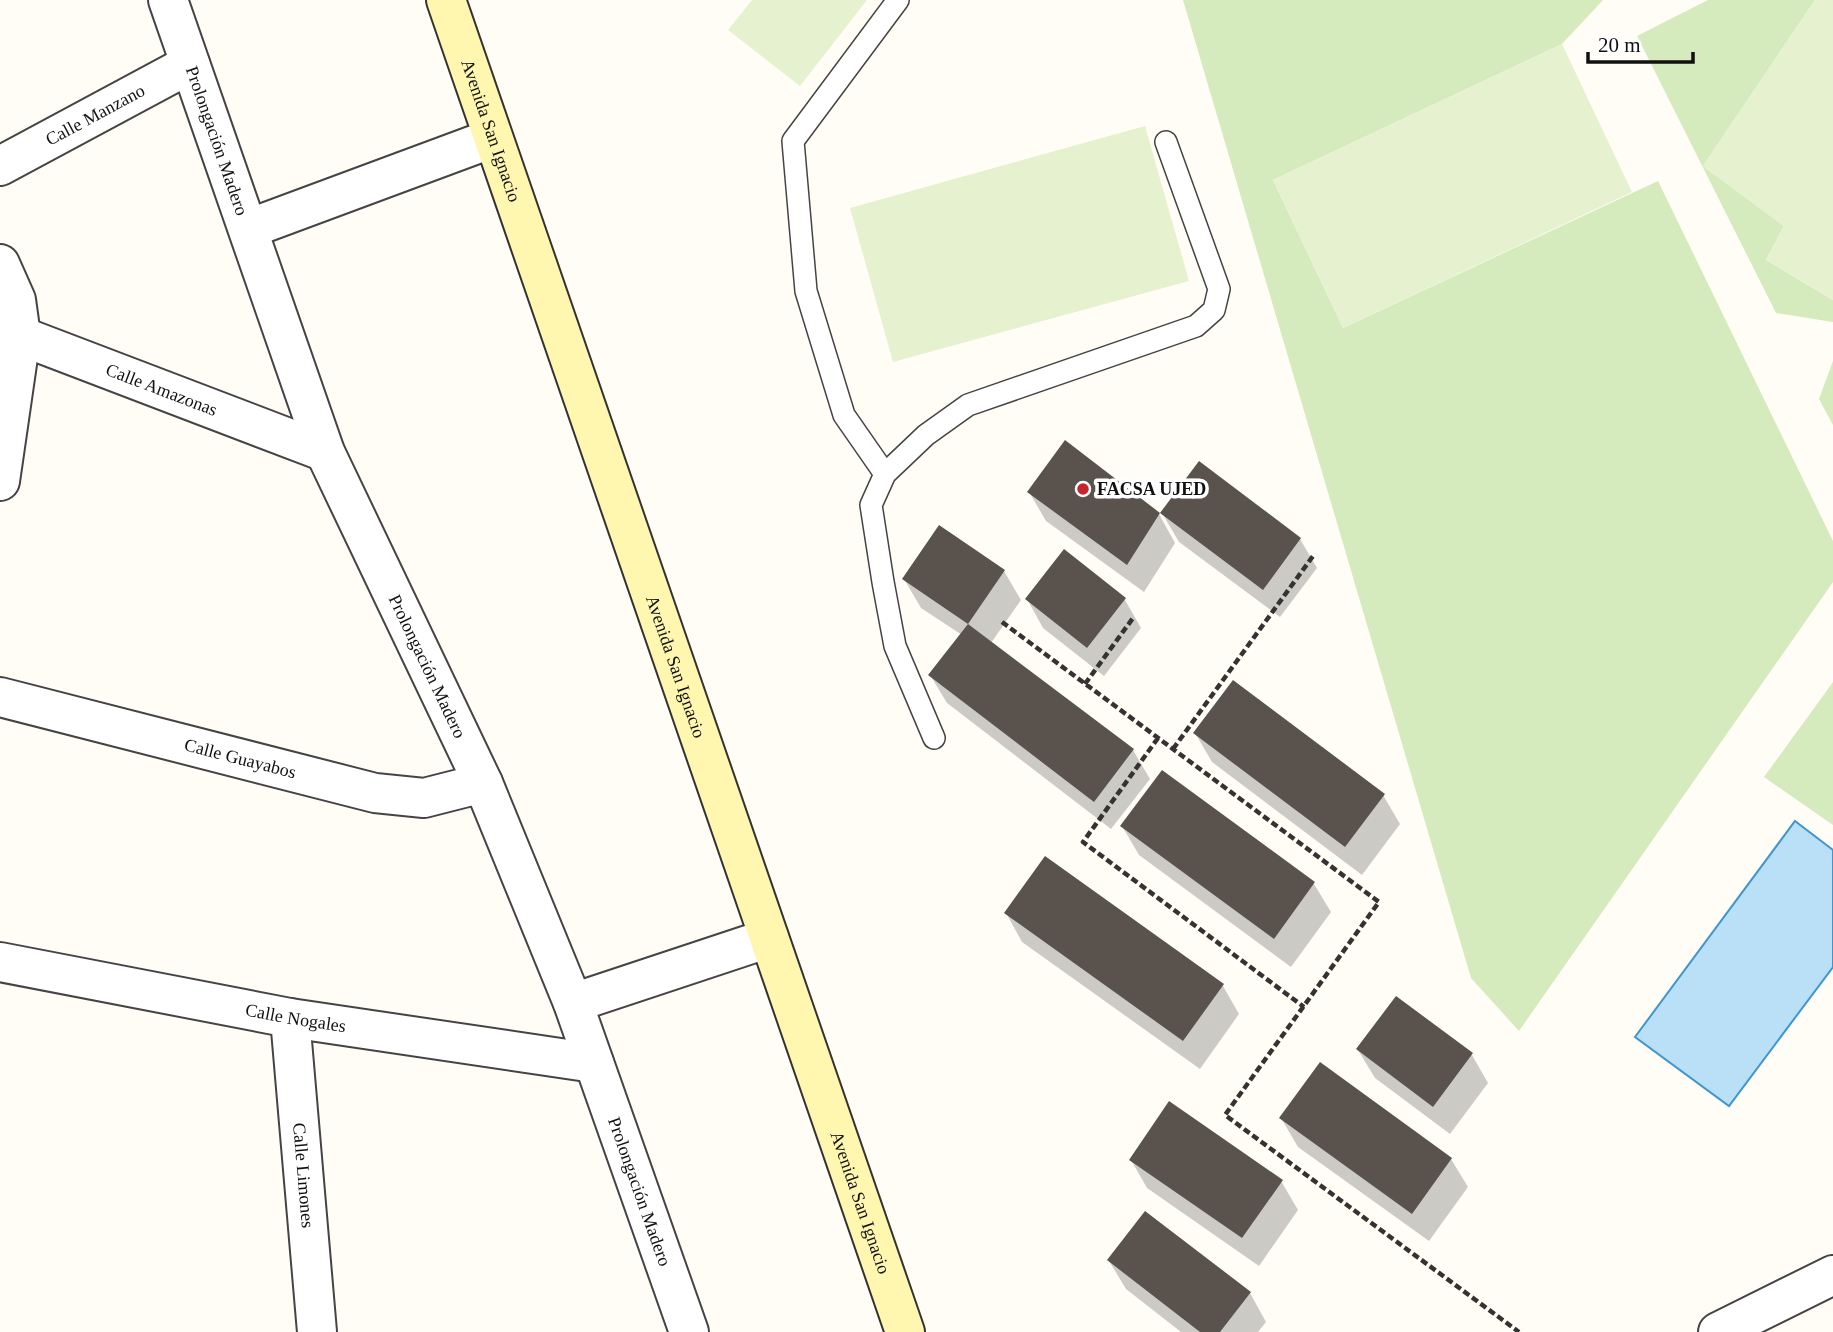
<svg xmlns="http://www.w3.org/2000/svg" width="1833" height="1332" viewBox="0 0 1833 1332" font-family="Georgia,serif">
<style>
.green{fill:#d5ebbd}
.pitch{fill:#e6f2cf}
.water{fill:#b9e0f7;stroke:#3f96cf;stroke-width:2}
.shadow{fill:#0003}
.building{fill:#5a524d}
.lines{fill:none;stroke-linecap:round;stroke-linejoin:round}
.lane-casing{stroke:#444;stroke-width:24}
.street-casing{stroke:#444;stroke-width:42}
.secondary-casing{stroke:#333;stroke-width:42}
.path{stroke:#333;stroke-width:4.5;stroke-dasharray:7 3.5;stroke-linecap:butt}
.lane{stroke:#fff;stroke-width:21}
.street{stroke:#fff;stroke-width:38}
.secondary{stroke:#fff6b0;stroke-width:38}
.poi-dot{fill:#c4262e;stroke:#fff;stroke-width:2.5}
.labels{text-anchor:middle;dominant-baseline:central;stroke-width:7;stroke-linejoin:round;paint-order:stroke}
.street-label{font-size:18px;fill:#111;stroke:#fff}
.poi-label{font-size:18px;font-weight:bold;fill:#111;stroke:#fff;text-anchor:start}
</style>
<rect width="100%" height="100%" fill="#fffdf5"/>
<path class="green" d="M 1183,0 L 1603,0 L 1562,44 L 1273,180 L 1343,328 L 1658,181 L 1833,541 L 1833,582 L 1519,1031 L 1471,978 Z
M 1708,0 L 1815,0 L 1703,166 L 1784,226 L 1766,260 L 1833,300 L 1833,322 L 1776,313 L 1637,36 Z
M 1833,361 L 1833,425 L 1819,399 Z
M 1833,682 L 1833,825 L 1764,777 Z"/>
<path class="pitch" d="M 752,0 L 867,0 L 800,86 L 728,30 Z
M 1815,0 L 1833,0 L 1833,300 L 1766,260 L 1784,226 L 1703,166 Z
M 1562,44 L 1632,192 L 1343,328 L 1273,180 Z
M 1145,126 L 1189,281 L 893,362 L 850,208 Z"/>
<path class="water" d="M 1795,821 L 1833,850 L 1833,967 L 1729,1106 L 1635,1037 Z"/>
<path class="shadow" d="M 1029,492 L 1159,514 L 1175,543 L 1144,592 L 1046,521 Z
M 1162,513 L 1300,539 L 1317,568 L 1280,617 L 1179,542 Z
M 1064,552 L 1125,600 L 1141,628 L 1104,676 L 1043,628 L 1027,599 Z
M 1004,571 L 1021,600 L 991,643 L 1133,750 L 1150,779 L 1111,829 L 947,703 L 930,675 L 962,635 L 921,608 L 904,579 Z
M 1195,733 L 1383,795 L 1400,824 L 1362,875 L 1212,762 Z
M 1163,772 L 1314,884 L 1331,912 L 1291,967 L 1139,855 L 1122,826 Z
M 1006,913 L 1223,986 L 1239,1014 L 1200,1069 L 1022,942 Z
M 1358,1050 L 1472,1055 L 1488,1083 L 1450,1134 L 1375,1078 Z
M 1281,1118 L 1451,1159 L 1468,1187 L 1429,1241 L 1298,1147 Z
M 1131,1160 L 1281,1181 L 1298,1210 L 1259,1266 L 1147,1188 Z
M 1109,1261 L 1250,1293 L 1266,1322 L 1258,1332 L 1181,1332 L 1126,1289 Z"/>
<path class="building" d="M 1065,440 L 1160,513 L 1199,461 L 1301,538 L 1263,590 L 1160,513 L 1127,565 L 1027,492 Z
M 939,525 L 1005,570 L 968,624 L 902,579 Z
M 1064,549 L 1126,598 L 1087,648 L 1025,599 Z
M 968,624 L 1134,749 L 1094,802 L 928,675 Z
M 1233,680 L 1385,794 L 1345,847 L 1193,733 Z
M 1162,770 L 1315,882 L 1274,939 L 1120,826 Z
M 1045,856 L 1224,984 L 1183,1041 L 1004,913 Z
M 1396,996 L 1473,1053 L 1433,1107 L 1356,1049 Z
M 1320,1062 L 1452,1158 L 1412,1214 L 1279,1118 Z
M 1169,1101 L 1283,1180 L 1242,1238 L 1129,1160 Z
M 1145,1211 L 1251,1292 L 1220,1332 L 1200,1332 L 1107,1260 Z"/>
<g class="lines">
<g class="lane-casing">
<path id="lane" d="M 885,474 L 844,415 L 806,291 L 793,141 L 898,0
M 934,738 L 895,646 L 883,582 L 871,505 L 885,474 L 926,435 L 968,405 L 1196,326 L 1214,310 L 1219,289 L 1166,142"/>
</g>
<g class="street-casing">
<g id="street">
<path id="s1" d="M 168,0 L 325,452 L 483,783 L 573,1003 L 689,1332"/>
<path id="s2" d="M 0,166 L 190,64"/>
<path d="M 248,229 L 493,138"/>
<path d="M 0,264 L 16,300 L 21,336 L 0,481"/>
<path id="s3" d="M 0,328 L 325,452"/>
<path id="s4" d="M 0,697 L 375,793 L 424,798 L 483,783"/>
<path id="s5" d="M 0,962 L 290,1018 L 594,1063"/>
<path d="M 573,1003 L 769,938"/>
<path id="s6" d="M 290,1018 L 317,1332"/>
<path d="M 1718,1332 L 1833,1275"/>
</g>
</g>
<g class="secondary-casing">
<g id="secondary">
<path id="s7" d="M 446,0 L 905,1332"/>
</g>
</g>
<path class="path" d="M 1002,622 L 1379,902 L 1225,1115 L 1519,1332
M 1085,684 L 1133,618
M 1158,738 L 1083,842 L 1304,1007
M 1173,749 L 1313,556"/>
<use href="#lane" class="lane"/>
<use href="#street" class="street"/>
<use href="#secondary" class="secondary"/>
</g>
<circle class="poi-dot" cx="1083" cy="489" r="7"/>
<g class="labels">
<g class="street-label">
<text stroke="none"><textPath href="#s2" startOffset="108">Calle Manzano</textPath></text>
<text stroke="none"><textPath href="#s7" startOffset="138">Avenida San Ignacio</textPath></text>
<text stroke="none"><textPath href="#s1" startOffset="149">Prolongación Madero</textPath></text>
<text stroke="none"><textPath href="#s3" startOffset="173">Calle Amazonas</textPath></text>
<text stroke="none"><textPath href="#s1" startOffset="716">Prolongación Madero</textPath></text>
<text stroke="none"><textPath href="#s7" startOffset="705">Avenida San Ignacio</textPath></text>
<text stroke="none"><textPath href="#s4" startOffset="248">Calle Guayabos</textPath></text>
<text stroke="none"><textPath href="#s5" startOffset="301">Calle Nogales</textPath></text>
<text stroke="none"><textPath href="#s6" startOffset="158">Calle Limones</textPath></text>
<text stroke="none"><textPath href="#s1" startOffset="1283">Prolongación Madero</textPath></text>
<text stroke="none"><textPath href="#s7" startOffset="1272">Avenida San Ignacio</textPath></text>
</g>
<g class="poi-label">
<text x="1097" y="489">FACSA UJED</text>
</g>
</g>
<path d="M1588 52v10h105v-10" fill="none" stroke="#111111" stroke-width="3.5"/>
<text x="1598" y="52" font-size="21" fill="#111111" stroke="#ffffff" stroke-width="5" paint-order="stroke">20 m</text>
</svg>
